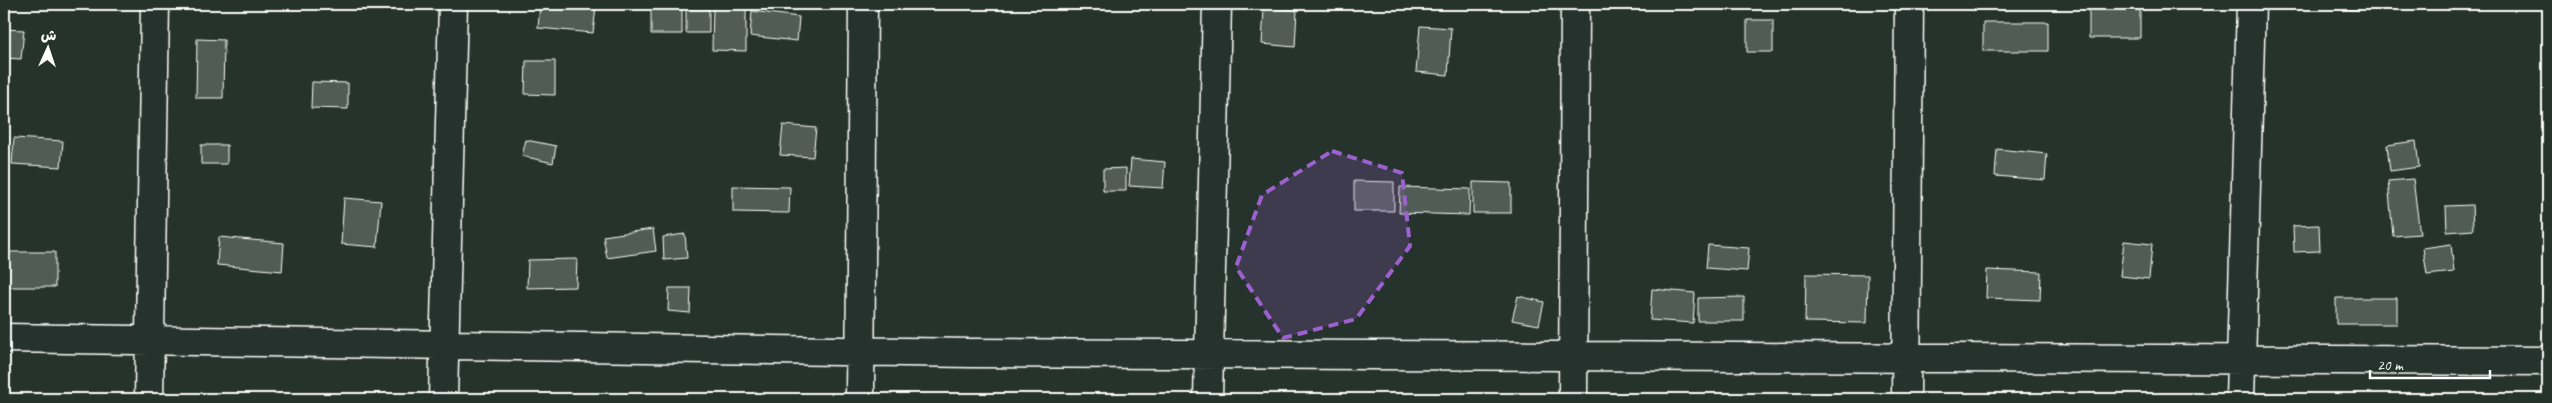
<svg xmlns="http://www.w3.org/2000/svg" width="2552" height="403" viewBox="0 0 2552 403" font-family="Caveat,'Playpen Sans Arabic',sans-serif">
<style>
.building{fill:#515c57;stroke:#fff}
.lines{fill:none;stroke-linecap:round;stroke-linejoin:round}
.street-casing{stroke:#fff;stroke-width:31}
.street{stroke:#26332d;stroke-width:28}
.marked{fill:#9c61cf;fill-opacity:0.2;stroke:#9c61cf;stroke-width:4;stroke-dasharray:10 6;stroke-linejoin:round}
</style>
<rect width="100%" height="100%" fill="#26332d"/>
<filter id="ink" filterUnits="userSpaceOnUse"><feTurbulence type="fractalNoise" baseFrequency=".02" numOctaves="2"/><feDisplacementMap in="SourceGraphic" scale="10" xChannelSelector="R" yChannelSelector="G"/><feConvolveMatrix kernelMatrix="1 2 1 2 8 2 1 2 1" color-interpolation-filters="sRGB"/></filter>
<g filter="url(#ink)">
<path class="building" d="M 540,4 L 596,7 L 593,33 L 538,28 Z
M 651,4 L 682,4 L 682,34 L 651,34 Z
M 2335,4 L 2359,4 L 2360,10 L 2335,9 Z
M 713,7 L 746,7 L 746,51 L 712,50 Z
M 1264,8 L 1297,10 L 1295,47 L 1262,44 Z
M 686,9 L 709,9 L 709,33 L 686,33 Z
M 2089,9 L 2140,10 L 2140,38 L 2089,38 Z
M 752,11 L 799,17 L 797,41 L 750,36 Z
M 1747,20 L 1773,20 L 1773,52 L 1747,52 Z
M 1983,22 L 2048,22 L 2048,51 L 1983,51 Z
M 1420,26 L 1451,28 L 1448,75 L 1416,72 Z
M 4,29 L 24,30 L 21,59 L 4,58 Z
M 197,39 L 224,40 L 223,98 L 196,98 Z
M 526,61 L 555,61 L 555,95 L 525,94 Z
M 312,82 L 348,83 L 348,109 L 311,108 Z
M 783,125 L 816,128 L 813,157 L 780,155 Z
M 14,138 L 63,141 L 61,167 L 12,164 Z
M 526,140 L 556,146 L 553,163 L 522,156 Z
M 2416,141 L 2419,167 L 2390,171 L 2387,145 Z
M 201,145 L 227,145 L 227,164 L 201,164 Z
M 1997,149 L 2047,154 L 2045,180 L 1995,176 Z
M 1131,159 L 1165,162 L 1163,188 L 1129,186 Z
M 1126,168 L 1126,191 L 1103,191 L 1103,169 Z
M 2413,179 L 2420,234 L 2393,236 L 2388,181 Z
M 1354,181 L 1394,182 L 1394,211 L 1354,211 Z
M 1473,182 L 1511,183 L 1511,213 L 1473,213 Z
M 733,186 L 790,187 L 789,213 L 733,212 Z
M 1400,187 L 1470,189 L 1469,215 L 1399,213 Z
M 344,198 L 381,201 L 377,247 L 341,244 Z
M 2472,205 L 2473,230 L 2447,232 L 2446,206 Z
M 2319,225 L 2320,251 L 2294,252 L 2293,226 Z
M 653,229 L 656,251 L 607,258 L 603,236 Z
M 685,234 L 687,258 L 664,260 L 663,237 Z
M 219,237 L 284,243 L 282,271 L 217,265 Z
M 2124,241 L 2152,244 L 2149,279 L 2120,276 Z
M 2451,244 L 2454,272 L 2427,275 L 2423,248 Z
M 1708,245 L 1749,248 L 1747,271 L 1706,268 Z
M 4,252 L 55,252 L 55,287 L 4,287 Z
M 577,259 L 576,287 L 527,288 L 528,260 Z
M 1987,270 L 2041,272 L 2040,300 L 1986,298 Z
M 1806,274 L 1868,275 L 1867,323 L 1805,322 Z
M 669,288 L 691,288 L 690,313 L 668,311 Z
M 1652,289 L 1695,293 L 1693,323 L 1650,320 Z
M 1518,296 L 1544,302 L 1539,325 L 1512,320 Z
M 1744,297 L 1744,321 L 1698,321 L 1698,298 Z
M 2336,298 L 2397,298 L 2397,324 L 2336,324 Z
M 4,388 L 9,388 L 8,399 L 4,399 Z"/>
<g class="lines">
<g class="street-casing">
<path id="street" d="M 4,338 L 971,353 L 2548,361
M 149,399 L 155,4
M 443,399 L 453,4
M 860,399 L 863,4
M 1208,399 L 1217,4
M 1573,399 L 1575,4
M 1906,399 L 1909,4
M 2240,399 L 2251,4"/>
</g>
<use href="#street" class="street"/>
</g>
</g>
<path class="marked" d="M 1332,151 L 1402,173 L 1410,246 L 1356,319 L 1283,338 L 1236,267 L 1262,195 Z"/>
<rect width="2552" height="403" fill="none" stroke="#26332d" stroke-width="20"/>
<rect x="10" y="10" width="2532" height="383" fill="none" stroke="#fff" stroke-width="2" filter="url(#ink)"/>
<g transform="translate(48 48) rotate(3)" stroke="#26332d" stroke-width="4" paint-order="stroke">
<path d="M0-4L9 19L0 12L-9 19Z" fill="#ffffff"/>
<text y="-8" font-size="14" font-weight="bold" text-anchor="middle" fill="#ffffff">ش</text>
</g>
<path d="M2370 370v8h120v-8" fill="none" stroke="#ffffff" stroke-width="2.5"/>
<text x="2377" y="370" font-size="15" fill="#ffffff" stroke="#26332d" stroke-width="4" paint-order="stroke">20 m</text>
</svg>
